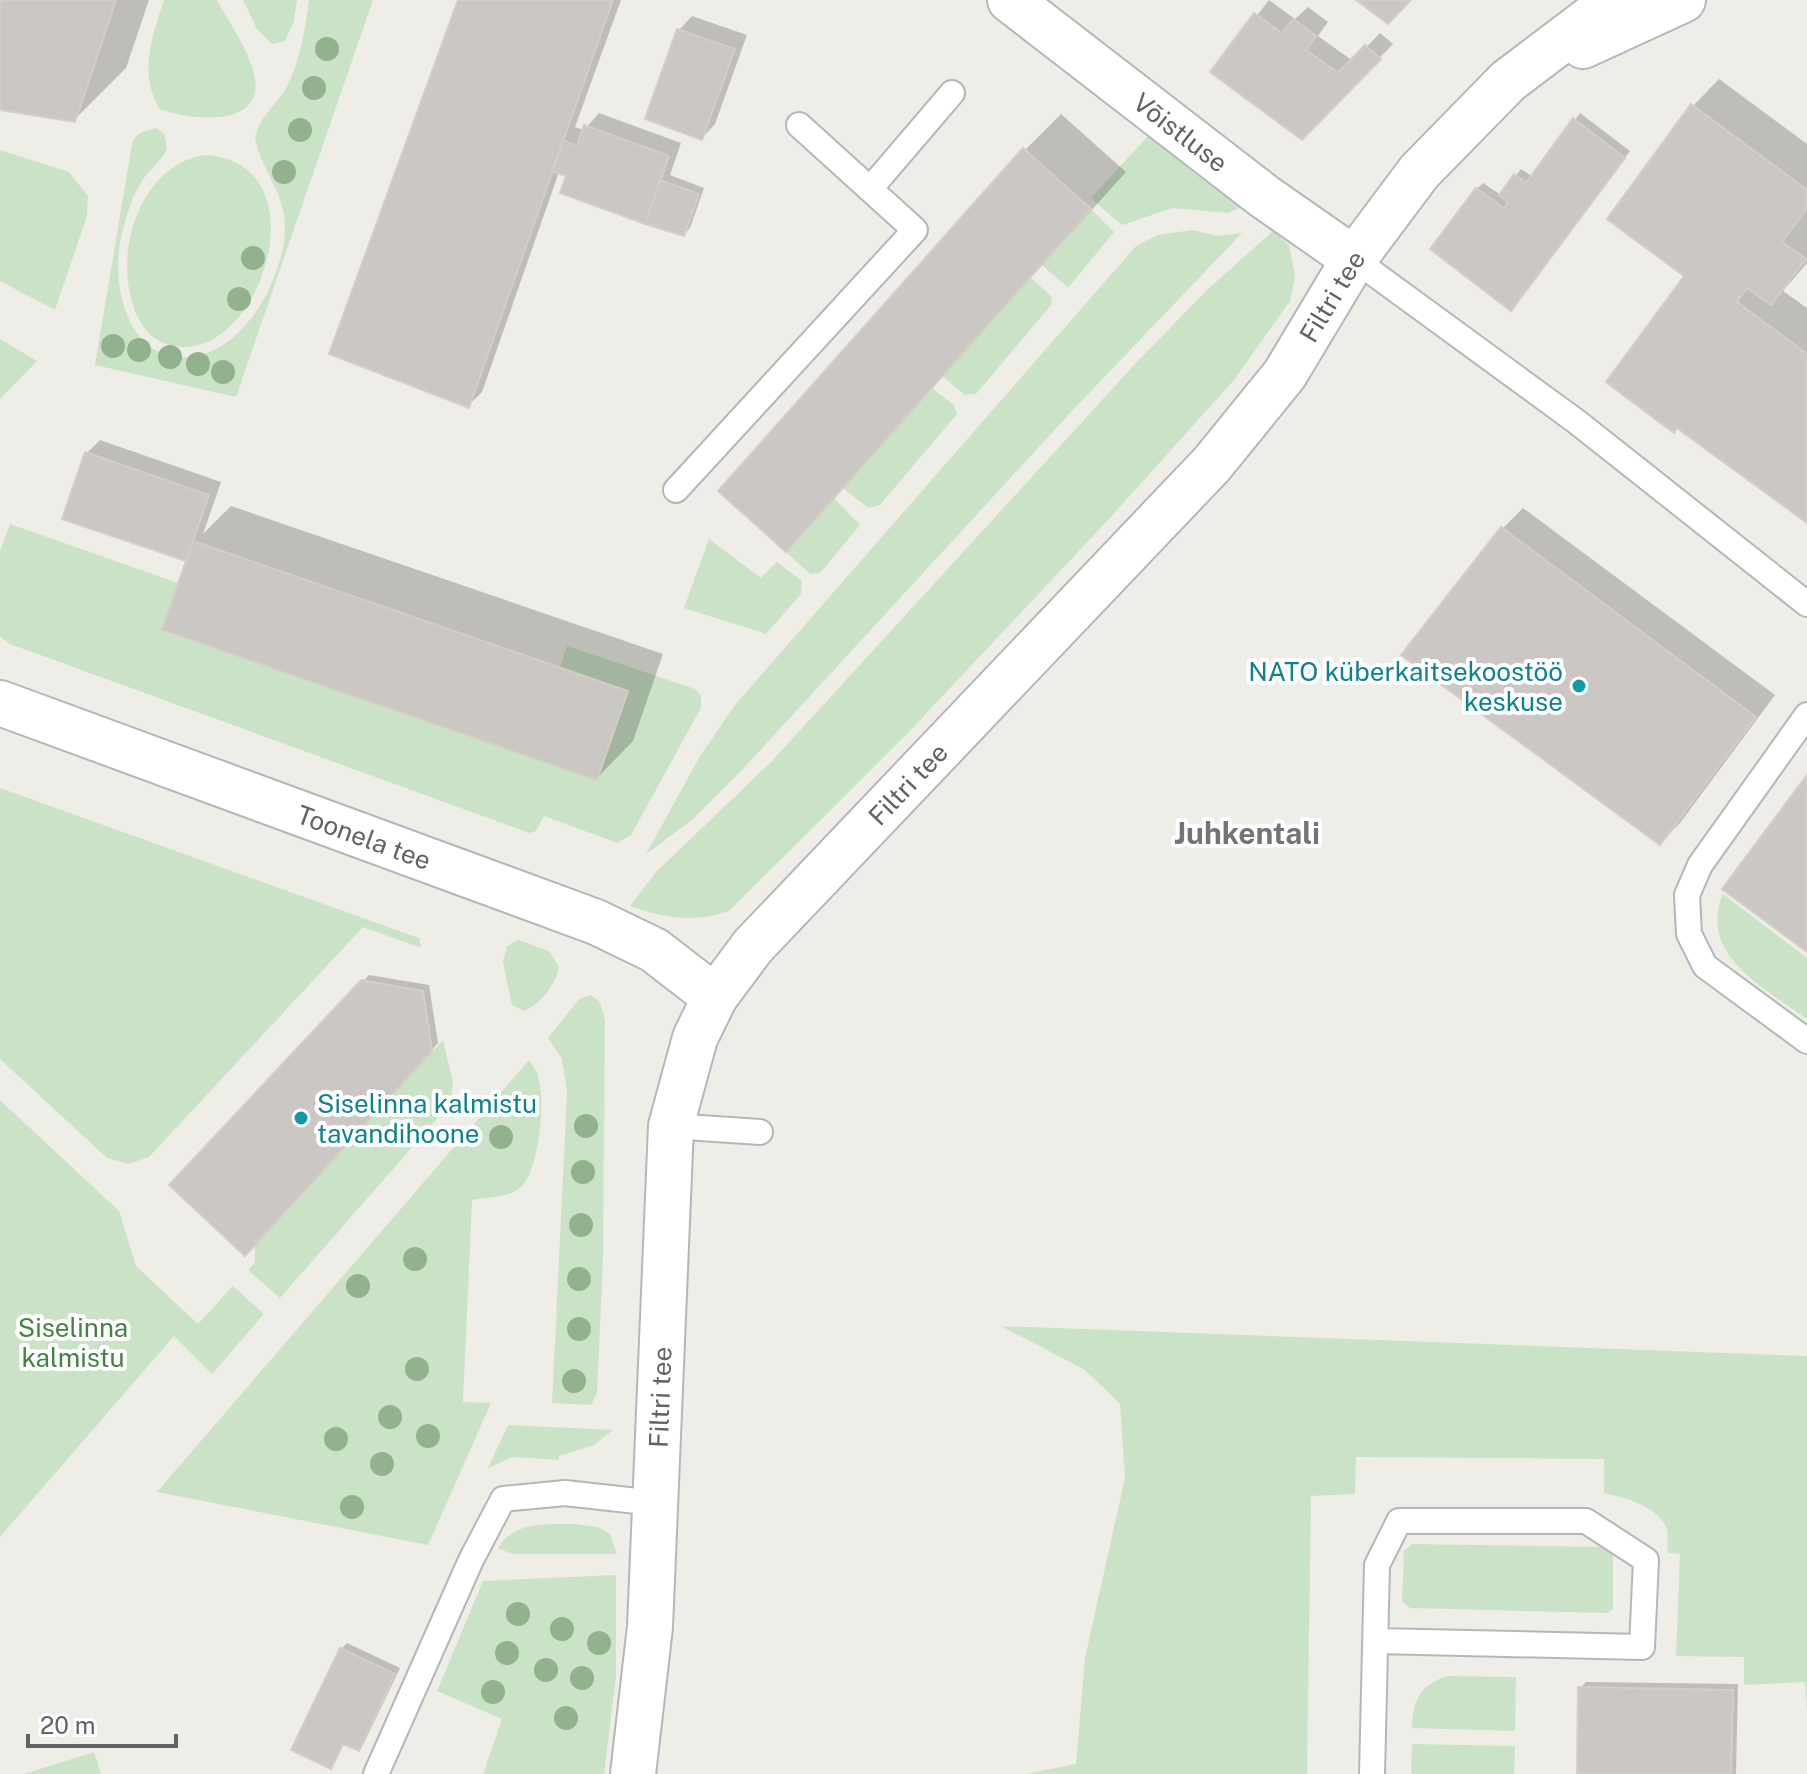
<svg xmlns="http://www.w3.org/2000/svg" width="1807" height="1774" viewBox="0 0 1807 1774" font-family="'Public Sans',sans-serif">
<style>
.green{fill:#cae3c7}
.shadow{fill:#0003}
.building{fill:#cac7c4;stroke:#d3cec6;stroke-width:2}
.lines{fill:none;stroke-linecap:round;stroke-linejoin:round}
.lane-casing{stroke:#b4b7ba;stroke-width:28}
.street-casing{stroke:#b4b7ba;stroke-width:48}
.secondary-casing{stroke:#b4b6ba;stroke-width:48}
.lane{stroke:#fff;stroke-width:24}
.street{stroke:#fff;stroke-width:44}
.secondary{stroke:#fff;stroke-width:44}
.tree{fill:#91b28c}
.culture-dot{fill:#0f9aa8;stroke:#fff;stroke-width:3}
.labels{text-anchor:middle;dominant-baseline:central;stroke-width:8;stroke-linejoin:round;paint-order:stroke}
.street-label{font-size:26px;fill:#5f6266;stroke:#fff}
.culture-label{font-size:26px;fill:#0d838f;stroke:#fff;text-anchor:end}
.park-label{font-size:26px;fill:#448242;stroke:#fff}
.quarter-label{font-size:30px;font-weight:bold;fill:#707477;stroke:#fff}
</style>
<rect width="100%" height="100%" fill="#efede7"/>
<path class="green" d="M 164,0 L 217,0 C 230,24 251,52 255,79 C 263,129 188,120 160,109 C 138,75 152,36 164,0 Z
M 243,0 L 297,0 L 294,21 L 285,41 L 272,44 L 257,29 Z
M 309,0 L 373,0 L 236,397 L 95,365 L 132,144 C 137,130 146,132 155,128 L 164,133 L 167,149 C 161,161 152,168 144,178 C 133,193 126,216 122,234 C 109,283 128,369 196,356 C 247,347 283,277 285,230 C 286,194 262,171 255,139 C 259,115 277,106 287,86 C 301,59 305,29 309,0 Z
M 1148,136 L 1242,207 L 1228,213 L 1172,208 L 1123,225 L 1119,223 L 1091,198 Z
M 0,150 L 69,172 L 88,196 L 87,216 L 55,310 L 0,281 Z
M 205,155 C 327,162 258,370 170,345 C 159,342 152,338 145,329 C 106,275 133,165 205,155 Z
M 1091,209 L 1114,232 L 1068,288 L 1042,265 Z
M 1193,230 L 1217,236 L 1242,233 L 1072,411 L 742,770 L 692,820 L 646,854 L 699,758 L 734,706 L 1136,246 L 1157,235 Z
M 1273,231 L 1289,245 L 1295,276 L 1290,301 L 1234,380 L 1108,520 L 906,735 L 729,911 C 696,923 662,918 630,906 L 656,872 L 772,761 L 1135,364 L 1207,290 Z
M 1030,277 L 1051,296 L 1052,304 L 976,394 L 965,395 L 942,376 Z
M 0,339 L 37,361 L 0,399 Z
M 932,388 L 954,405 L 957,414 L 880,505 L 868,508 L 843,488 Z
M 834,498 L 860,525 L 820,573 L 810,574 L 786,552 Z
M 10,524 L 178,583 L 162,631 L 597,780 L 628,691 L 560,667 L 567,646 L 695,689 L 701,696 L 701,708 L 631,835 L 617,843 L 544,816 L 536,831 L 529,833 L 10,644 L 0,637 L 0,551 Z
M 709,539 L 761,578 L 777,562 L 802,581 L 801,594 L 766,634 L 684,608 Z
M 0,788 L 419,938 L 421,948 L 363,927 L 149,1157 L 128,1164 L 107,1158 L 0,1059 Z
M 1723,894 L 1807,958 L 1807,1019 C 1766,989 1697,955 1723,894 Z
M 518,940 L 549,951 L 559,967 C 556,984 541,1004 524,1011 L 512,1005 L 503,962 L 507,946 Z
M 591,995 L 600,1002 L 605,1020 L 603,1260 L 597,1393 L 591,1405 L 552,1403 L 567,1092 L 562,1059 L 548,1038 L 579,999 Z
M 443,1040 L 453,1082 L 450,1104 L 280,1298 L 248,1270 L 255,1262 L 255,1245 Z
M 529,1060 C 532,1065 537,1071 538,1076 C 546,1100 539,1171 521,1187 C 508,1198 488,1197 472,1200 L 463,1402 L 491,1403 L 428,1545 L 157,1492 Z
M 0,1100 L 119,1211 L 136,1266 L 198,1324 L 233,1286 L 264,1314 L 212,1374 L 174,1336 L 0,1537 Z
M 1001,1326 L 1807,1356 L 1807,1710 L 1805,1682 L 1744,1685 L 1744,1657 L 1676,1656 L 1680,1554 L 1668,1553 C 1667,1546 1669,1534 1666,1527 C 1656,1505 1625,1498 1604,1493 L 1604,1459 L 1356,1457 L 1355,1494 L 1311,1496 L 1307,1774 L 1025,1774 L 1076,1764 L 1085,1658 L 1125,1478 L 1120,1404 L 1085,1370 Z
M 508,1425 L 613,1430 L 594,1445 L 559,1456 L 559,1460 L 513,1457 L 488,1468 Z
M 575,1524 L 598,1527 L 610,1534 L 617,1554 L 512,1554 L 498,1548 C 514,1521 547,1524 575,1524 Z
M 1412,1544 L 1605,1547 L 1613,1554 L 1613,1609 L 1607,1613 L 1410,1608 L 1402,1601 L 1404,1551 Z
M 616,1575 L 616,1676 L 604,1774 L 483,1774 L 502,1719 L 437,1691 L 483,1581 Z
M 1448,1676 L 1516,1677 L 1515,1731 L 1412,1728 C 1413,1701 1420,1684 1448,1676 Z
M 1412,1744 L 1515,1746 L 1514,1774 L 1411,1774 Z
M 94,1752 L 101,1774 L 24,1774 Z"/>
<path class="shadow" d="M 0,0 L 149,0 L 126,68 L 74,120 L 0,108 Z
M 460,0 L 621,0 L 575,127 L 584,130 L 599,113 L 681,143 L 670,175 L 704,188 L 690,228 L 684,234 L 559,172 L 482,392 L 468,406 Z
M 1269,0 L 1295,19 L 1308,7 L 1328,22 L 1318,36 L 1353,61 L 1380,33 L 1393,44 L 1302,137 L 1213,72 Z
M 692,16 L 747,35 L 715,124 L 702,138 L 679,30 Z
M 1719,79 L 1807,144 L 1807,263 L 1783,291 L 1807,308 L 1807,521 L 1687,276 L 1693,106 Z
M 1580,113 L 1630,151 L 1517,302 L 1477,189 L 1483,183 L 1501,195 L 1521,169 L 1533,177 Z
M 1061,114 L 1126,172 L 786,549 L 1025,150 Z
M 100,440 L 221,482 L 203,534 L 231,506 L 663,654 L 633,741 L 597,778 L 191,553 L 185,559 L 86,454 Z
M 1523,508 L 1775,695 L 1680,823 L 1660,843 L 1502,529 Z
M 369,975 L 429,985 L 438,1043 L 245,1254 L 172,1185 Z
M 347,1643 L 400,1668 L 364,1743 L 358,1749 L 345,1743 L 331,1766 L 341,1649 Z
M 1586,1682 L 1738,1684 L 1736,1774 L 1579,1774 L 1580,1688 Z"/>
<path class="building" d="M 0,0 L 116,0 L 75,122 L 0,110 Z
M 458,0 L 613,0 L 469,408 L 329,354 Z
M 1356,0 L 1411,0 L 1388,24 Z
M 1254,13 L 1282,33 L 1293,19 L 1316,36 L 1306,50 L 1338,73 L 1365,45 L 1381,59 L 1302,140 L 1210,72 Z
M 677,29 L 735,49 L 702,140 L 645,119 Z
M 1691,104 L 1807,190 L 1807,208 L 1782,242 L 1806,259 L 1771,305 L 1747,288 L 1737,302 L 1807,354 L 1807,523 L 1677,428 L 1674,433 L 1606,382 L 1684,276 L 1607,219 Z
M 1573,118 L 1625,158 L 1511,311 L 1430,249 L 1476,188 L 1504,208 L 1508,202 L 1499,195 L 1514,174 L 1526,183 Z
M 584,125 L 669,156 L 645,224 L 560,193 L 566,176 L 552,171 L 563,140 L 577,146 Z
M 1023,148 L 1091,209 L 786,552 L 718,491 Z
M 660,180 L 699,194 L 684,236 L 645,224 Z
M 85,452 L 209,495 L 186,561 L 62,519 Z
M 1501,527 L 1756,717 L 1660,845 L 1401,655 Z
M 193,541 L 628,691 L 597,780 L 162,630 Z
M 1807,775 L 1807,952 L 1722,889 Z
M 361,980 L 423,991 L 432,1051 L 245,1256 L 169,1185 Z
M 340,1648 L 395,1674 L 359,1751 L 343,1744 L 331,1769 L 291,1750 Z
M 1578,1687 L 1733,1690 L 1731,1774 L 1577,1774 Z"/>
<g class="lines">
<g class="lane-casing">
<path id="lane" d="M 870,189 L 952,93
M 1354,259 L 1577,422 L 1807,604
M 676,490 L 915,230 L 799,125
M 1807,715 L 1700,865 L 1687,895 L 1689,934 L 1705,966 L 1807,1041
M 671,1126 L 760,1132
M 376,1774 L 471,1560 L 503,1499 L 565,1493 L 655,1503
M 1372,1774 L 1377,1565 L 1399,1521 L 1586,1521 L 1646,1560 L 1642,1647 L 1377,1641"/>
</g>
<g class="street-casing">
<g id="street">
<path id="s1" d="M 1010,0 L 1265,197 L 1354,259"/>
<path id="s2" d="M 0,703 L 596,922 L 654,950 L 715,997"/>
</g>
</g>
<g class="secondary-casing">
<g id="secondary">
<path d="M 1583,46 L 1683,0"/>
<path id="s3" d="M 633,1774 L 650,1627 L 671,1126 L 695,1038 L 715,997 L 753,946 L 1212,464 L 1285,374 L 1354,259 L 1419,172 L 1508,81 L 1615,0"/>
</g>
</g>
<use href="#lane" class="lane"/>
<use href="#street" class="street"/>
<use href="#secondary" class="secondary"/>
</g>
<g class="tree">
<circle cx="327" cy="49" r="12"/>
<circle cx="314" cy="88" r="12"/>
<circle cx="300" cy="130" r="12"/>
<circle cx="284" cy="172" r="12"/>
<circle cx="253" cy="258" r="12"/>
<circle cx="239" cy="299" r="12"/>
<circle cx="113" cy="346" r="12"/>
<circle cx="139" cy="350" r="12"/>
<circle cx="170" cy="357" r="12"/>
<circle cx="198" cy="364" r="12"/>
<circle cx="223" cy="372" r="12"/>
<circle cx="586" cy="1126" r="12"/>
<circle cx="501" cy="1137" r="12"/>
<circle cx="583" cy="1172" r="12"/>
<circle cx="581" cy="1225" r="12"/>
<circle cx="415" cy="1259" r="12"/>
<circle cx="579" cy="1279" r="12"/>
<circle cx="358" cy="1286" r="12"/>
<circle cx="579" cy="1329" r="12"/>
<circle cx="417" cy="1369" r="12"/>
<circle cx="574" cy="1381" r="12"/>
<circle cx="390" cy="1417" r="12"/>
<circle cx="428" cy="1436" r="12"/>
<circle cx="336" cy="1439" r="12"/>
<circle cx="382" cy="1464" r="12"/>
<circle cx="352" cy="1507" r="12"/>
<circle cx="518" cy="1614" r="12"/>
<circle cx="562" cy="1629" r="12"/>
<circle cx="599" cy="1643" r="12"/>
<circle cx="507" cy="1653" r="12"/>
<circle cx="546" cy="1670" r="12"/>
<circle cx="582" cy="1678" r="12"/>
<circle cx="493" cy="1692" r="12"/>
<circle cx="566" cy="1718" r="12"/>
</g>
<g class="culture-dot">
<circle cx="1579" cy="686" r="8"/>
<circle cx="301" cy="1118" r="8"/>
</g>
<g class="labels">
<g class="street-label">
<text stroke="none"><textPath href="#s1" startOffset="216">Võistluse</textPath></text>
<text stroke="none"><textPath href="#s3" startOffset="1722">Filtri tee</textPath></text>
<text stroke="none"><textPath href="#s3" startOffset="1074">Filtri tee</textPath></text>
<text stroke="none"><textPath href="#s2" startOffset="388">Toonela tee</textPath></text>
<text stroke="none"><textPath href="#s3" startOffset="378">Filtri tee</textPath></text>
</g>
<g class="culture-label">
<text x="1563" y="671">NATO küberkaitsekoostöö<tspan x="1563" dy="30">keskuse</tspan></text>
<text x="317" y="1103" text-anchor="start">Siselinna kalmistu<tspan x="317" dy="30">tavandihoone</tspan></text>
</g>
<g class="park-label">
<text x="73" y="1327">Siselinna<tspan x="73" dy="30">kalmistu</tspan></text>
</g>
<g class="quarter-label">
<text x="1247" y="833">Juhkentali</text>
</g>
</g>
<path d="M28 1734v12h148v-12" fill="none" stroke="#5f6266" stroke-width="4"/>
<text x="40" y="1734" font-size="24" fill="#5f6266" stroke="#ffffff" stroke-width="6" paint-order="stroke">20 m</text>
</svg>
